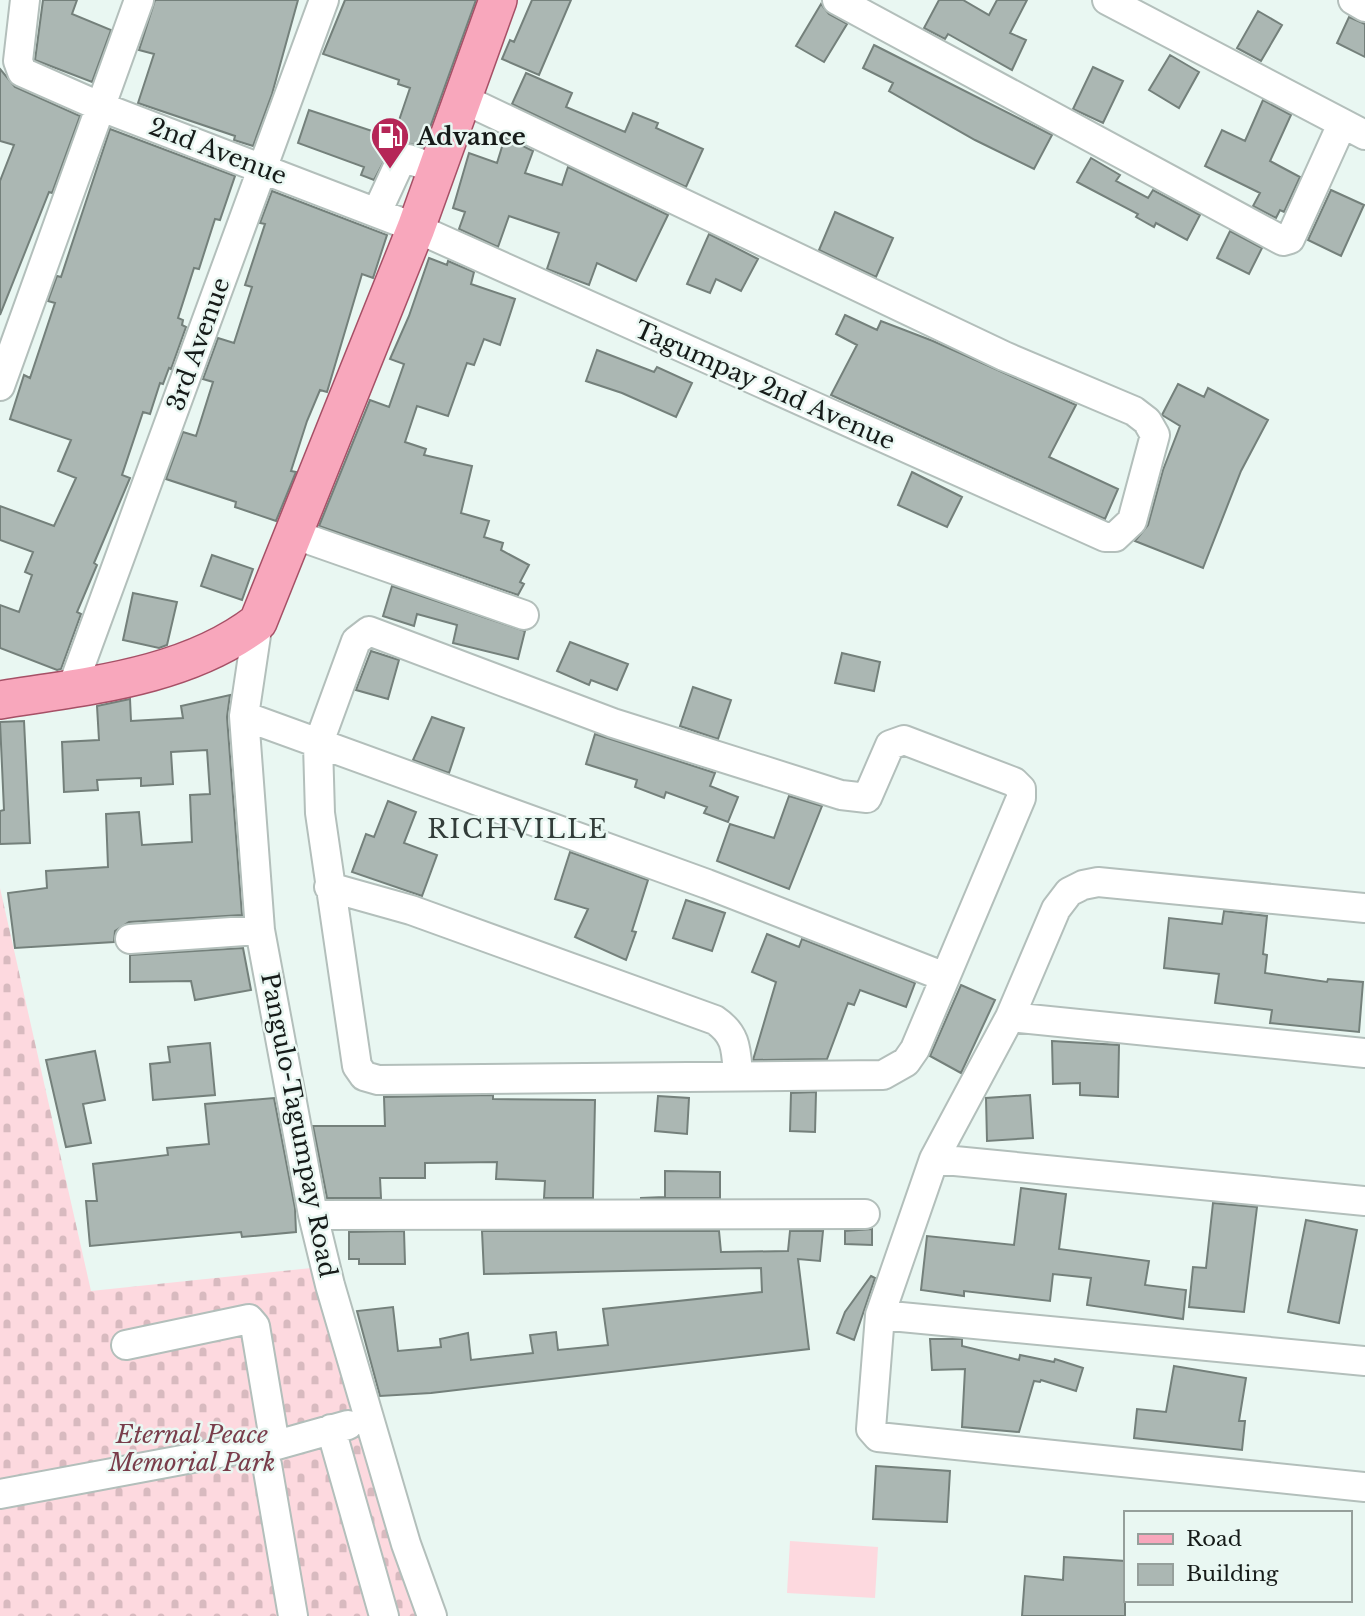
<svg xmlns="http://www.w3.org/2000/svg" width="1365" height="1616" viewBox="0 0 1365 1616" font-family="'Libre Baskerville',serif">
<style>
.grass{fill:#fdd9df}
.cemetery{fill:url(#cemetery-stones)}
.building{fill:#abb7b3;stroke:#74807b;stroke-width:2}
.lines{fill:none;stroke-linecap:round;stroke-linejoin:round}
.minor-casing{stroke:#b3bfbb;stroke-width:32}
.major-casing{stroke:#a65066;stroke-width:40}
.minor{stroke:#fff;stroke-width:28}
.major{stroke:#f8a7bc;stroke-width:37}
.labels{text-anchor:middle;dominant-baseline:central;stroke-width:5;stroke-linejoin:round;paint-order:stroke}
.poi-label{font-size:24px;font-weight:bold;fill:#161b19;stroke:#e9f7f2;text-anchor:start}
.street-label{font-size:24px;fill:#161b19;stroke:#e9f7f2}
.park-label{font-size:24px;font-style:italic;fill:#793d4b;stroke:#e9f7f2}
.neighbourhood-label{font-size:26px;letter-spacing:2px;fill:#323c39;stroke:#e9f7f2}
</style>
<defs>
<pattern id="cemetery-stones" width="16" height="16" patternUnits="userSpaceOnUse" patternTransform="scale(1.75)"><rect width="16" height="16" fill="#fdd9df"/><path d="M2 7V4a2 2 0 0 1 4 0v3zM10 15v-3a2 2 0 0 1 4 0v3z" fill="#d8babf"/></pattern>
</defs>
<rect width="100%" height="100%" fill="#e9f7f2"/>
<path class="grass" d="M 790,1541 L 878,1547 L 875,1598 L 787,1593 Z"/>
<path class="cemetery" d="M 0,888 L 91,1291 L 321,1267 L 424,1616 L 0,1616 Z"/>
<path class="building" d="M 43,0 L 77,0 L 72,14 L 111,30 L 92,82 L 35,60 Z
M 155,0 L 298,0 L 272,94 L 253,146 L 234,140 L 235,136 L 138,103 L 154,54 L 139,50 Z
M 345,0 L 476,0 L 423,147 L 406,143 L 392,146 L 374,180 L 361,175 L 364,167 L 298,143 L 309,110 L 393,138 L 410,88 L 398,84 L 399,80 L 323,54 Z
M 532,0 L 571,0 L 539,75 L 502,59 L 510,40 L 514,42 Z
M 939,0 L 963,0 L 989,15 L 997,0 L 1027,0 L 1010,33 L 1026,40 L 1012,70 L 948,34 L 945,39 L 924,28 Z
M 821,4 L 829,14 L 847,24 L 824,62 L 796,46 Z
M 1258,11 L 1282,25 L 1261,61 L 1237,48 Z
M 1349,17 L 1365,24 L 1365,57 L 1337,43 Z
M 874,45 L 1052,135 L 1034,169 L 975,140 L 889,91 L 893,83 L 863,68 Z
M 1170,55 L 1199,72 L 1179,108 L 1149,90 Z
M 1093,67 L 1123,81 L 1103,123 L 1073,109 Z
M 0,69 L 15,87 L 80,116 L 52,193 L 49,192 L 0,315 L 0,181 L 14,145 L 0,141 Z
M 526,73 L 572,93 L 566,107 L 625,132 L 633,113 L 658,123 L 656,128 L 703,149 L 686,187 L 512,104 Z
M 1263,100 L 1291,115 L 1270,161 L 1300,177 L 1284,212 L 1280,210 L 1276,218 L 1253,206 L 1260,193 L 1205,166 L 1222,130 L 1245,141 Z
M 110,129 L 235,176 L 220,220 L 215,219 L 199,269 L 194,268 L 178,318 L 183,320 L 182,325 L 186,327 L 171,369 L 169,368 L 163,384 L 160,383 L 150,414 L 143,412 L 122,475 L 130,478 L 94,563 L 97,565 L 77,612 L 81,614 L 61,669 L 57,670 L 0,648 L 0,605 L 19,612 L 32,575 L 25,572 L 33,552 L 0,540 L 0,506 L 54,526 L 76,478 L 58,471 L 71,440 L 10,419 L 24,375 L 30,378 L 55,303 L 48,301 L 57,276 L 61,277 Z
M 505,137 L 533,151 L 525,173 L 562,185 L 568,167 L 668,215 L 636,281 L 597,263 L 589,285 L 547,269 L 559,233 L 509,216 L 498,247 L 459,229 L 465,212 L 453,208 L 469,153 L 497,163 Z
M 1091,158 L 1120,175 L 1116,181 L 1148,198 L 1153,190 L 1200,215 L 1187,240 L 1156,223 L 1154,227 L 1136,217 L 1138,214 L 1077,182 Z
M 1331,190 L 1364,205 L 1341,256 L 1308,240 Z
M 272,191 L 387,235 L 373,278 L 362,274 L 327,392 L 320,390 L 307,421 L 291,471 L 296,472 L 276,521 L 235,507 L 236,502 L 166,479 L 183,432 L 196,436 L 213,382 L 203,379 L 218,338 L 234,343 L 252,287 L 245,285 L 265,224 L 260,223 Z
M 835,212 L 893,238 L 876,277 L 819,250 Z
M 1230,231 L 1262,248 L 1249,274 L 1217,258 Z
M 709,234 L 758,259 L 741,291 L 716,279 L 710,293 L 687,284 Z
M 429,258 L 447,265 L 448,261 L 474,272 L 471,284 L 515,299 L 500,345 L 484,339 L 474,365 L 467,363 L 448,416 L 417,406 L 405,442 L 426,449 L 424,455 L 472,466 L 461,513 L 489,521 L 484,537 L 503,543 L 501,550 L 529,565 L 520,582 L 524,584 L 518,595 L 319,526 L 370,400 L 389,407 L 404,364 L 390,359 L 409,316 Z
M 845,315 L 877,330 L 881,321 L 933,341 L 1076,405 L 1049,457 L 1118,489 L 1105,519 L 831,395 L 857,345 L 836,334 Z
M 597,350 L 654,372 L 657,367 L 692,383 L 676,417 L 622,393 L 586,381 Z
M 1178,384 L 1204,397 L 1208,388 L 1268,420 L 1241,471 L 1203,568 L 1135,541 L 1148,525 L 1163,470 L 1180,426 L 1162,415 Z
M 912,472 L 962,497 L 947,527 L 898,505 Z
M 212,555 L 253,569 L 242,600 L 201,586 Z
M 392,586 L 525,631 L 518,659 L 453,643 L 457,625 L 417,614 L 414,626 L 383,616 Z
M 133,593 L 177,602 L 167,645 L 159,648 L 123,640 Z
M 570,642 L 628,664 L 617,690 L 591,680 L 589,685 L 557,671 Z
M 371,651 L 399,660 L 388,699 L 356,690 Z
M 842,653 L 880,662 L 874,691 L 835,683 Z
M 693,687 L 731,700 L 718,739 L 680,726 Z
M 230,695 L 227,717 L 242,915 L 129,922 L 115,931 L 114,942 L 15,948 L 8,893 L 47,888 L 46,871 L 108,867 L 106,814 L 139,812 L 142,845 L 192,842 L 190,795 L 210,794 L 207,750 L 171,752 L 173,784 L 141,786 L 141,778 L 97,780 L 98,790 L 64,792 L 62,742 L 99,740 L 97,706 L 130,699 L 131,721 L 183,718 L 181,706 Z
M 432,717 L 464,728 L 449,773 L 413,760 Z
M 24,721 L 30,843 L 0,844 L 0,811 L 4,810 L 0,722 Z
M 595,734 L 715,773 L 710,786 L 738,797 L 728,822 L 704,813 L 707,807 L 666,792 L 664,798 L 635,787 L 637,780 L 586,764 Z
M 789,796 L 822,806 L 789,889 L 717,861 L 730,824 L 774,838 Z
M 388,801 L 416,812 L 404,843 L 437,855 L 422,896 L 352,872 L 366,834 L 374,837 Z
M 570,852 L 648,880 L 632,931 L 636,932 L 626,960 L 575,937 L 588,909 L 555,899 Z
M 686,900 L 725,913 L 712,951 L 673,938 Z
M 1224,911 L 1267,916 L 1263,954 L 1267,955 L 1265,973 L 1327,982 L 1328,979 L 1363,982 L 1359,1032 L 1270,1023 L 1272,1010 L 1215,1003 L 1219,974 L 1164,968 L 1169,918 L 1222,924 Z
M 767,934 L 799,947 L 802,939 L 915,983 L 906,1007 L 860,990 L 854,1005 L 848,1003 L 827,1059 L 753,1060 L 776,982 L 752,972 Z
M 243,948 L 251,990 L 195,1000 L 191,981 L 130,982 L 130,955 Z
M 961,985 L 995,1000 L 961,1073 L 930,1056 Z
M 1052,1041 L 1119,1045 L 1118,1097 L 1080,1095 L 1080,1083 L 1053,1084 Z
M 210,1043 L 215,1095 L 153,1100 L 150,1064 L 170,1062 L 168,1047 Z
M 95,1051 L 105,1100 L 83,1104 L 91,1143 L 66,1147 L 46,1060 Z
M 816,1092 L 815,1132 L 790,1131 L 791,1093 Z
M 493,1095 L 493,1099 L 595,1100 L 593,1198 L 544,1198 L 545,1181 L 496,1179 L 497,1162 L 425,1163 L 425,1178 L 380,1178 L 381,1198 L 327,1198 L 313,1126 L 385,1126 L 384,1097 Z
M 1030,1095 L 1033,1138 L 987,1141 L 986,1098 Z
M 658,1096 L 689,1098 L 687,1134 L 655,1131 Z
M 274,1098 L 295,1208 L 296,1232 L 242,1237 L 241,1232 L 90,1246 L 86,1201 L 97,1201 L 93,1164 L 168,1155 L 167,1148 L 209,1144 L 205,1104 Z
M 665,1171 L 720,1172 L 720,1198 L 640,1198 L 665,1197 Z
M 1021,1188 L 1066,1194 L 1059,1249 L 1149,1261 L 1145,1285 L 1186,1290 L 1183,1319 L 1087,1305 L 1091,1278 L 1053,1274 L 1050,1301 L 964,1291 L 964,1296 L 921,1290 L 927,1236 L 1014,1245 Z
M 1213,1203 L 1257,1207 L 1244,1312 L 1189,1307 L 1193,1267 L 1206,1268 Z
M 1306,1220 L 1357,1230 L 1339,1323 L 1288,1312 Z
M 872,1229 L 872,1245 L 845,1244 L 845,1231 Z
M 404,1231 L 405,1264 L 359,1264 L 359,1259 L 349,1259 L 349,1232 Z
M 482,1231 L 719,1231 L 721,1252 L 788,1251 L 790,1231 L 823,1231 L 820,1261 L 798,1259 L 809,1349 L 431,1393 L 380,1396 L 357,1311 L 393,1307 L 398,1351 L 441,1347 L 440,1339 L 468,1333 L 471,1360 L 533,1353 L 530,1335 L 556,1332 L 558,1350 L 608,1345 L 603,1309 L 762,1292 L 761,1268 L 484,1274 Z
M 871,1276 L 875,1278 L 854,1340 L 837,1333 L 845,1312 Z
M 930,1339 L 962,1339 L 962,1346 L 1019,1360 L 1020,1355 L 1054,1362 L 1055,1359 L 1083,1368 L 1076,1391 L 1041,1380 L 1040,1382 L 1034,1381 L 1019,1432 L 962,1427 L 965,1369 L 932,1370 Z
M 1174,1366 L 1246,1378 L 1239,1421 L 1245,1421 L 1242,1450 L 1134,1438 L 1137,1409 L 1166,1412 Z
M 876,1466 L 950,1471 L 947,1522 L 873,1519 Z
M 1064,1557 L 1125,1561 L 1125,1616 L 1022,1616 L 1025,1576 L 1063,1580 Z"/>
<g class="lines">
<g class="minor-casing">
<path id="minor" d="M 25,0 L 18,61 L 22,72 L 99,106 L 416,228 L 1105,537 L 1115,537 L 1132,521 L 1155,435 L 1147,421 L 1134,411 L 1004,356 L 461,98
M 837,0 L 1283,241 L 1290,239 L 1342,124
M 1107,0 L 1365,135
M 1353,0 L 1365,7
M 377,212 L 401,160 L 408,159 L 436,169
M 0,386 L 139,0
M 293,534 L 524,615
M 258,622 L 244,716 L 260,930 L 313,1215 L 330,1285 L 406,1544 L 432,1616
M 369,631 L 613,723 L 841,795 L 867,798 L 890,745 L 904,740 L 1014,782 L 1021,789 L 1021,798 L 915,1049 L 906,1062 L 883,1075 L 378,1080 L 364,1076 L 357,1066 L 320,813 L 318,745 L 356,641 Z
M 72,688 L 324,0
M 244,716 L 707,884 L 945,977
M 329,887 L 411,910 L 715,1020 C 737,1035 736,1050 738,1075
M 130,939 L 260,930
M 1010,1017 L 1365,1053
M 934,1159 L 1010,1017 L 1056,909 L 1069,892 L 1083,885 L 1098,882 L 1365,908
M 1365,1201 L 934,1159 L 880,1315 L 871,1429 L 878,1437 L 1365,1487
M 313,1215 L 865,1214
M 880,1315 L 1365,1361
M 126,1345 L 249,1319 L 255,1326 L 275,1445
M 331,1429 L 384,1616
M 259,1450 L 348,1425
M 0,1494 L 246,1448 L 259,1450 L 267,1465 L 293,1616"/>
</g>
<g class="major-casing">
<path id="major" d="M 0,700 C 87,686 187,677 258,622 L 416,228 L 498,0"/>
</g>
<use href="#minor" class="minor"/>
<use href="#major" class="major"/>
</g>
<defs>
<g id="fuel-pin" transform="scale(2.0125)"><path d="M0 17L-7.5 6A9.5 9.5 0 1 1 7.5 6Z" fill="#b52657" stroke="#e9f7f2"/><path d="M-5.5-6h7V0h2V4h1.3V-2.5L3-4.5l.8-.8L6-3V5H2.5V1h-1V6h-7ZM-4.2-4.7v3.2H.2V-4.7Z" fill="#fff"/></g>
</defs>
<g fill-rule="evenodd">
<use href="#fuel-pin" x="390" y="136"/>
</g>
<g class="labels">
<g class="poi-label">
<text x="417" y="136">Advance</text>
</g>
<g class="street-label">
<text transform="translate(218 151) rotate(21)">2nd Avenue</text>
<text transform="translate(198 344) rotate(-70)">3rd Avenue</text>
<text transform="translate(765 385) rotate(24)">Tagumpay 2nd Avenue</text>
<text transform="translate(299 1125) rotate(79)">Pangulo-Tagumpay Road</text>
</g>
<g class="park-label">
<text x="192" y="1434">Eternal Peace<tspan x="192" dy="28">Memorial Park</tspan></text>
</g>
<g class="neighbourhood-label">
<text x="518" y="829">RICHVILLE</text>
</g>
</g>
<rect x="1124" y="1511" width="228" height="91" fill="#e9f7f2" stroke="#959f9b" stroke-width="2"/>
<rect x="1138" y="1534" width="35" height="10" fill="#f8a7bc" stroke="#959f9b" stroke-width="2"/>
<text x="1186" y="1546" font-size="21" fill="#161b19">Road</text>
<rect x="1138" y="1564" width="35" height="21" fill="#abb7b3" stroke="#959f9b" stroke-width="2"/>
<text x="1186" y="1581" font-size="21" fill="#161b19">Building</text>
</svg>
